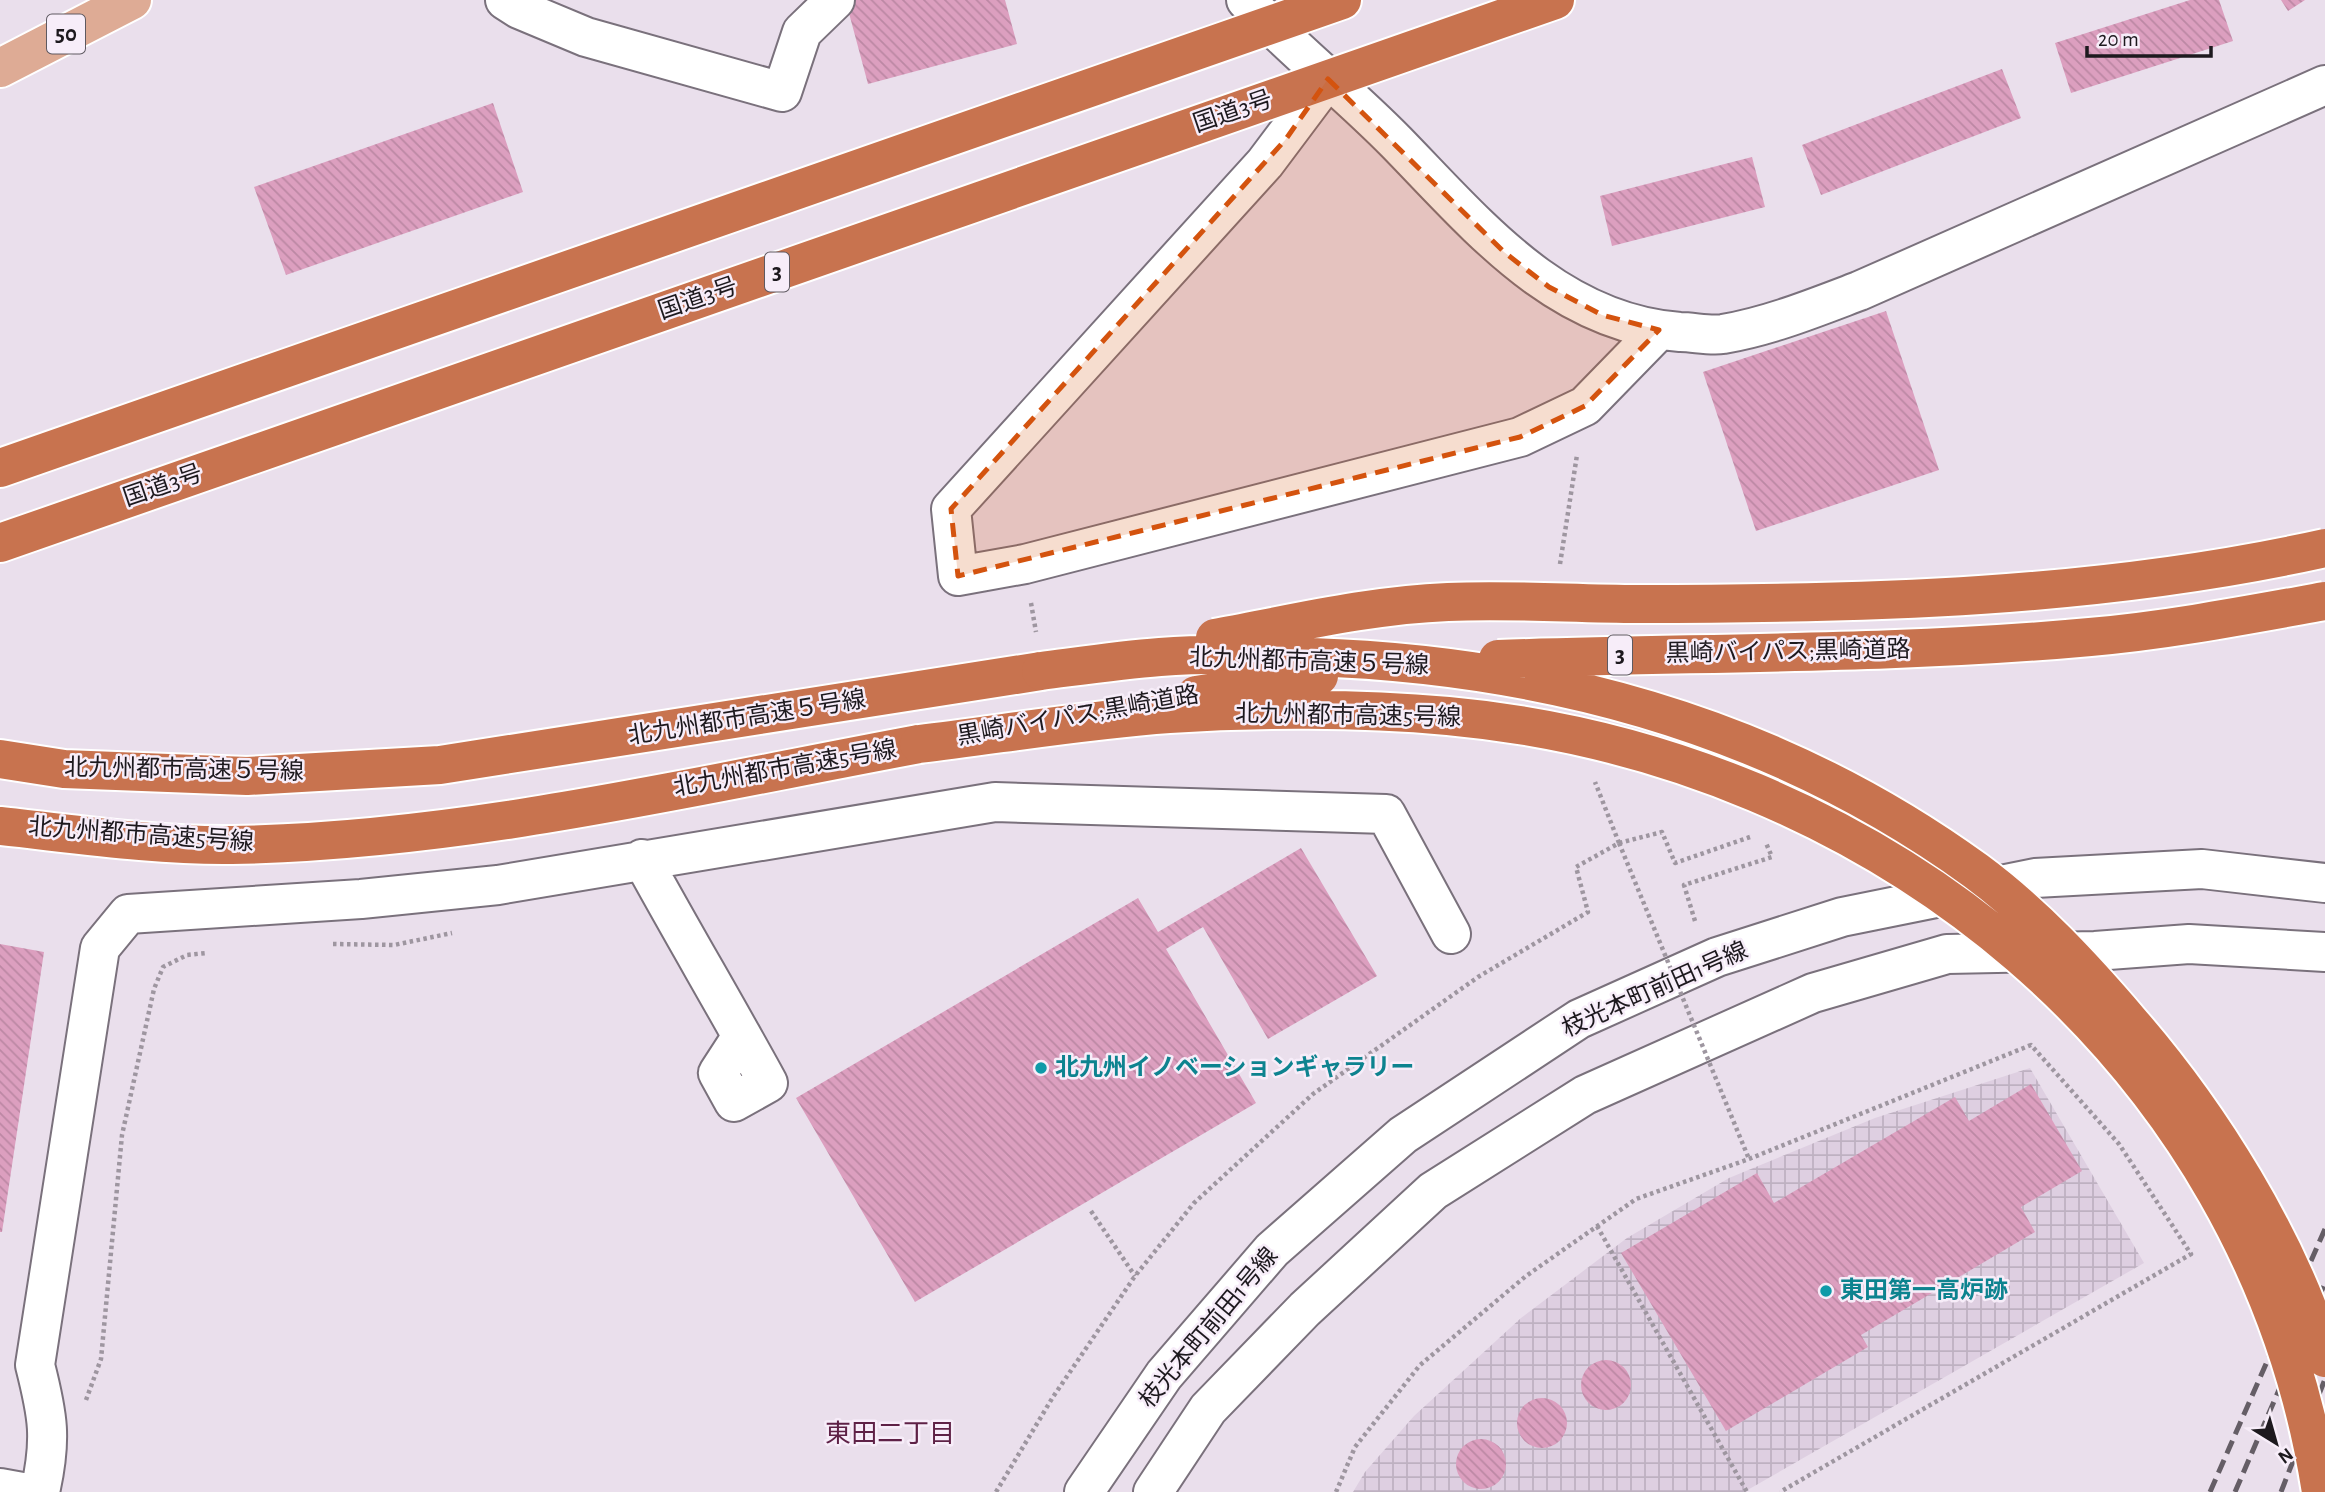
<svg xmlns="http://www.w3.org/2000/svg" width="2325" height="1492" viewBox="0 0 2325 1492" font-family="'Alegreya Sans','Noto Sans JP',sans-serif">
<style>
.industrial{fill:url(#industrial-grid)}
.building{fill:url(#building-back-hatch)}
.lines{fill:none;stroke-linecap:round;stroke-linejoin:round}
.minor-casing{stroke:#7a717c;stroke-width:42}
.major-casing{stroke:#fff;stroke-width:42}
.highway-casing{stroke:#fff;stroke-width:42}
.path{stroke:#9e96a0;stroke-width:4.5;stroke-dasharray:3.5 3.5;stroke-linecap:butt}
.minor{stroke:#fff;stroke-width:38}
.major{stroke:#deab95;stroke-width:38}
.highway{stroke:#c8734f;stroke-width:38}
.rail{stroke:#655e66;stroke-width:5;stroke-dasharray:14 7;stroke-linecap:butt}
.highway-bridge-casing{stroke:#fff;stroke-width:42;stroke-linecap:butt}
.path-bridge{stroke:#9e96a0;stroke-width:4.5;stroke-dasharray:3.5 3.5;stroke-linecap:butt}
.highway-bridge{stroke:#c8734f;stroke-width:38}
.marked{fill:#d4530e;fill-opacity:0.2;stroke:#d4530e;stroke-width:5;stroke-dasharray:14 9;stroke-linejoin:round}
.culture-dot{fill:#0f9aa8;stroke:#f7edf9;stroke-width:2.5}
.labels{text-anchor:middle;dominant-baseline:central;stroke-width:5;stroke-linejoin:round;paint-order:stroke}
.shield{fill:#f7edf9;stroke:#5e5960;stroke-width:2}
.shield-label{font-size:23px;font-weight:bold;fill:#1d191e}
.street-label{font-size:24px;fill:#1d191e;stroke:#f7edf9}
.culture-label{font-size:24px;font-weight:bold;fill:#0d838f;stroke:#f7edf9;text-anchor:start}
.neighbourhood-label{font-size:26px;fill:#5e2146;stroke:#f7edf9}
</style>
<defs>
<pattern id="industrial-grid" width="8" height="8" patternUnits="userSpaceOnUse" patternTransform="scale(1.75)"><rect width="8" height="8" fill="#decfe1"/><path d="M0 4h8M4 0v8" fill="none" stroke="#beb1c1"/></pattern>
<pattern id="building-back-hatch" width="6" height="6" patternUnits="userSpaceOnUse" patternTransform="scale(1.75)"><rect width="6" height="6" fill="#dc9fbf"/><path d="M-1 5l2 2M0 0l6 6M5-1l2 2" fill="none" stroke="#bc88a4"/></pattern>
</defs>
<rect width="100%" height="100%" fill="#eadfec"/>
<path class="industrial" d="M 2030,1068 L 2144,1263 L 1744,1492 L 1353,1492 L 1365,1472 L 1414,1416 L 1521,1318 L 1627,1238 L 1729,1178 L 1875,1118 Z"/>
<path class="building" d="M 852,0 L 1005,0 L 1017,44 L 868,84 L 846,2 Z
M 2190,0 L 2219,0 L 2233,41 L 2071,93 L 2055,43 Z
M 2281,0 L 2305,0 L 2288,11 Z
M 2002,69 L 2021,118 L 1821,195 L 1802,145 Z
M 493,103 L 523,192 L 286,275 L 254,187 Z
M 1752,157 L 1765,207 L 1612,246 L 1600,196 Z
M 1886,311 L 1939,470 L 1756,531 L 1703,372 Z
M 1301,848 L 1377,976 L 1268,1039 L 1203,927 L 1166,949 L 1256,1103 L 915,1302 L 796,1098 L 1138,898 L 1158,932 Z
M 0,944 L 44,952 L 2,1232 L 0,1232 Z
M 2031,1084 L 2082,1171 L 2021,1207 L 2035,1232 L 1861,1335 L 1868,1347 L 1726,1431 L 1621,1253 L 1757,1173 L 1774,1203 L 1955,1097 L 1969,1121 Z
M1581 1385a25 25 0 1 1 50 0a25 25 0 1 1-50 0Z
M1517 1423a25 25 0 1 1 50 0a25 25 0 1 1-50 0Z
M1456 1464a25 25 0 1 1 50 0a25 25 0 1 1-50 0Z"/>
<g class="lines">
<g class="minor-casing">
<path id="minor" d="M 505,0 L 519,9 L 586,37 L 782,92 L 802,32 L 835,0
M 1246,0 C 1293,50 1348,93 1396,142 C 1477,225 1556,323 1680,332 C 1694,332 1709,336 1723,334 C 1770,326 1814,308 1859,291 L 2325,85
M 1328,79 L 1265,163 L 951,509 L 958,576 L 1025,564 L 1520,437 L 1585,406 L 1659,330
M 642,859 C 683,934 727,1008 768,1083 L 734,1102 L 718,1073 L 742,1036
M 0,1488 L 22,1492
M 40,1492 C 52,1439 48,1416 35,1365 L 100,948 L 128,914 L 361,899 L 498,885 L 995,802 L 1386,814 L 1451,934
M 1084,1492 L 1164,1375 L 1272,1250 L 1403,1135 L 1579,1019 L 1717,957 L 1842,917 L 2035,878 L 2202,869 L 2325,883
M 1153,1492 L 1208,1409 L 1305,1309 L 1433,1191 L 1585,1095 L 1813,993 L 1947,954 L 2095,951 L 2189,944 L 2325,952"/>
</g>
<g class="major-casing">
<path id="major" d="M 0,68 L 132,0"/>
</g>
<g class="highway-casing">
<path id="highway" d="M 0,468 L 1342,0
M 0,543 L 1555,0
M 0,759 L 64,769 L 247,776 L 440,765 L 1041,671
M 0,826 C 75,834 157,846 232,845 C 463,841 693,786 919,744"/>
</g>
<path class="path" d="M 1560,564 L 1577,455
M 1031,603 L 1036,632
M 1619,843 L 1662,832 L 1675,863 L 1750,837
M 1695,921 L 1684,885 L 1772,857 L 1766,843
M 333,944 L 394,945 L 452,933
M 1091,1211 L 1135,1276
M 1597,1226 L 1747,1492
M 86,1400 L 101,1359 L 122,1135 L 154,989 L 163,967 L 187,955 L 206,953
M 996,1492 L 1053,1397 L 1135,1276 L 1194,1203 L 1313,1094 L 1478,977 L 1588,912 L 1576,867 L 1619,843 L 1595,782
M 1336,1492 L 1355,1447 L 1420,1365 L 1526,1276 L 1636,1199 L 1749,1159 L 2031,1045 L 2119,1144 L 2191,1254 L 1780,1492"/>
<use href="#minor" class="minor"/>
<use href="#major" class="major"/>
<use href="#highway" class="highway"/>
<path class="rail" d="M 2210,1492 L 2325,1229
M 2235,1492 L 2325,1283
M 2281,1492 L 2325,1379
M 2304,1492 L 2325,1437"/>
<g class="highway-bridge-casing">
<path id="highway-bridge" d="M 1215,638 C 1291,624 1370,605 1448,602 C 1511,599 1575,604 1638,604 C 1867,604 2101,598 2325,548
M 1498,659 C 1695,652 1893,655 2090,637 C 2169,630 2247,615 2325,601
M 1041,671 C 1080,666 1120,660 1160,657 C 1210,653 1261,655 1311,657 C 1552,665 1779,728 1976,871 C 2033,913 2084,968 2130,1022 C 2210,1114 2289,1240 2325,1358
M 1196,695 L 1319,676
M 919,744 C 1002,734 1085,720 1169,714 C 1257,708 1359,708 1448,716 C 1876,755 2253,1056 2321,1492"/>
</g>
<path class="path-bridge" d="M 1619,843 L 1749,1159"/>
<use href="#highway-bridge" class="highway-bridge"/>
</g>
<path class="marked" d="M 1328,79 L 1504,252 L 1549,287 L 1602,315 L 1659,330 L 1585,406 L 1520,437 L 958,576 L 951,509 L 1286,139 Z"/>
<g class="culture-dot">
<circle cx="1041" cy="1068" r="7"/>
<circle cx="1826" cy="1291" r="7"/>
</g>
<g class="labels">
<g class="shield">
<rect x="47" y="14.5" width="38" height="39" rx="5"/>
<rect x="765" y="252.5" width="24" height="39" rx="5"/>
<rect x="1608" y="635.5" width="24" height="39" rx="5"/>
</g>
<g class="shield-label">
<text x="66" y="34">50</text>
<text x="777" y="272">3</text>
<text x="1620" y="655">3</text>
</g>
<g class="street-label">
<text transform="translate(1233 112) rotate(-19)">国道3号</text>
<text transform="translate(698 299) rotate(-19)">国道3号</text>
<text transform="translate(163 486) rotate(-19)">国道3号</text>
<text transform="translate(1788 652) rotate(-1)">黒崎バイパス;黒崎道路</text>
<text transform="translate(1309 662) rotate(2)">北九州都市高速５号線</text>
<text transform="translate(1078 716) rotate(-10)">黒崎バイパス;黒崎道路</text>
<text transform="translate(1348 716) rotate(1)">北九州都市高速5号線</text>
<text transform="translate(747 718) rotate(-9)">北九州都市高速５号線</text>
<text transform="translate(785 769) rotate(-10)">北九州都市高速5号線</text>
<text transform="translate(184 770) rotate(1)">北九州都市高速５号線</text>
<text transform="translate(141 835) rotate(4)">北九州都市高速5号線</text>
<text transform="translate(1655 990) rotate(-24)">枝光本町前田1号線</text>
<text transform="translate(1209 1328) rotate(-50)">枝光本町前田1号線</text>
</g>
<g class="culture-label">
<text x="1055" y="1068">北九州イノベーションギャラリー</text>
<text x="1840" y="1291">東田第一高炉跡</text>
</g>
<g class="neighbourhood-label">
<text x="890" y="1434">東田二丁目</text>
</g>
</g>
<g transform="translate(2276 1443) rotate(143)" stroke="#f7edf9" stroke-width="5" paint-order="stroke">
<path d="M0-5L12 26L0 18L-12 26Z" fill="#1d191e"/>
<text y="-10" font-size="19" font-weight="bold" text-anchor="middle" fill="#1d191e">N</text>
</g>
<path d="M2087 46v10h124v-10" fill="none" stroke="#1d191e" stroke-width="3.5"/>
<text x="2098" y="46" font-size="21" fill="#1d191e" stroke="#f7edf9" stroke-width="5" paint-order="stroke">20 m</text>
</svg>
